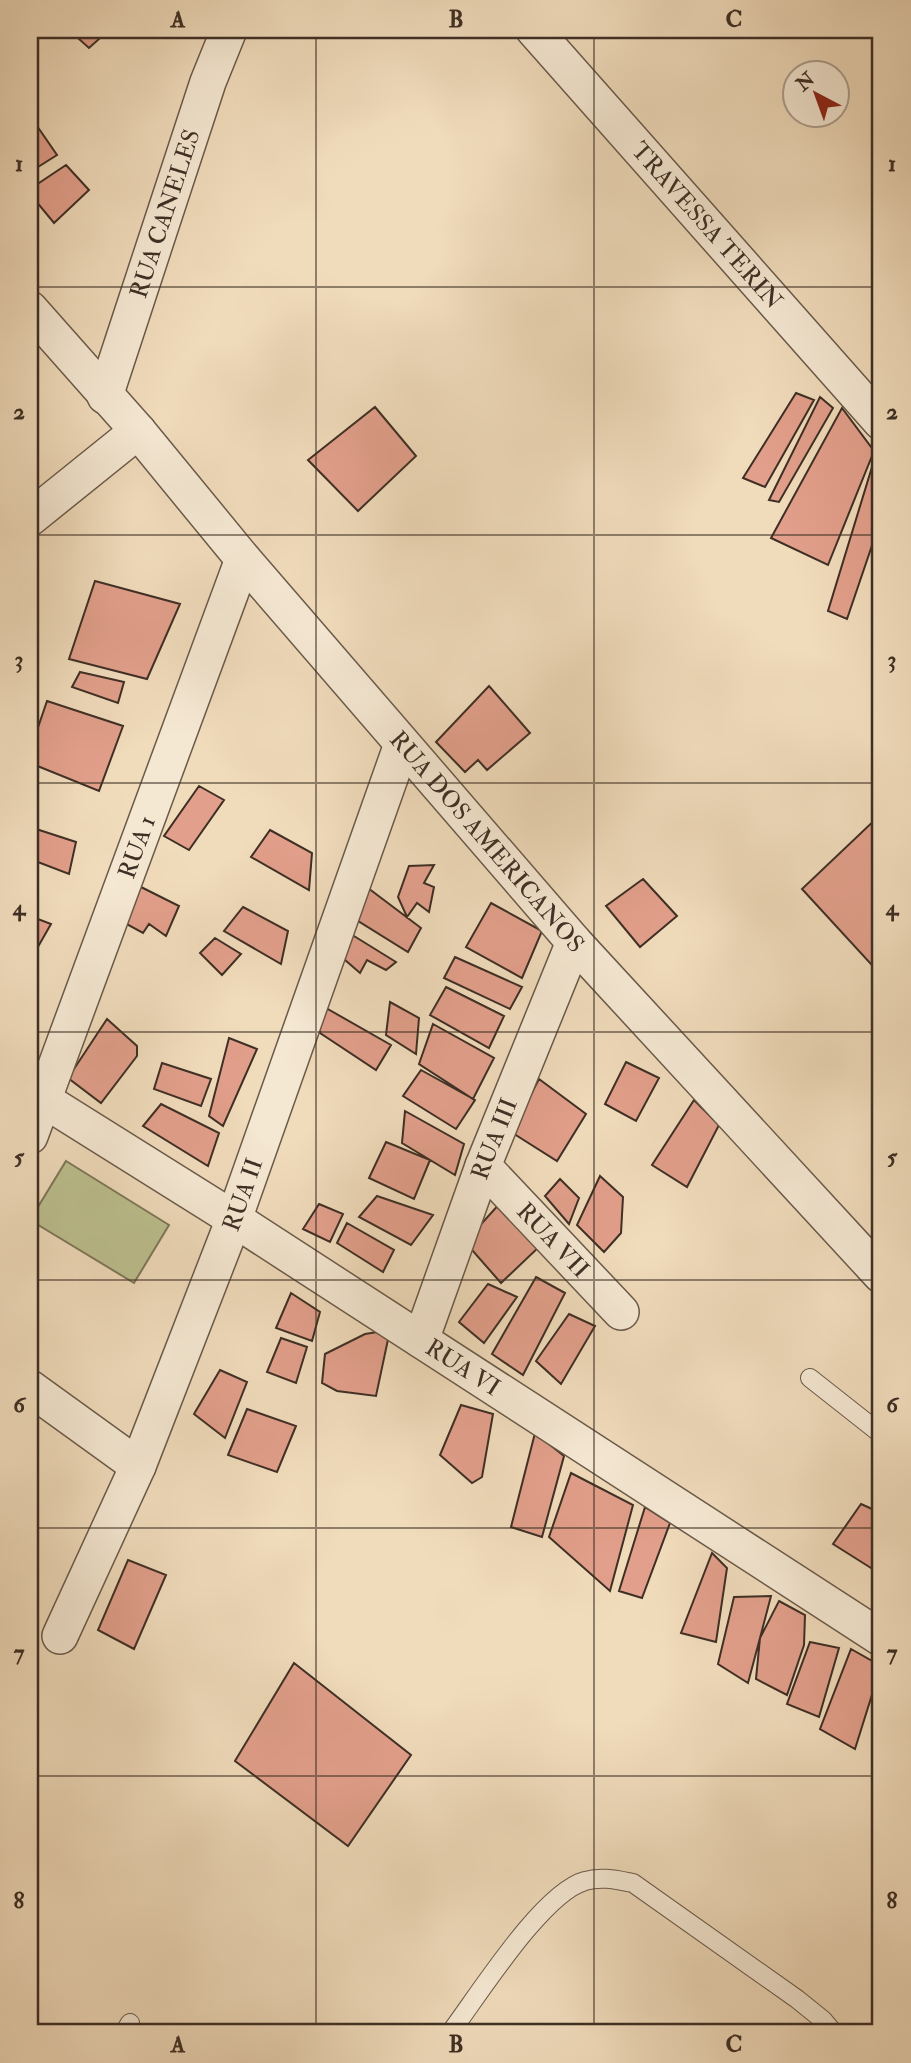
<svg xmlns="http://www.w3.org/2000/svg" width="911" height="2063" viewBox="0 0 911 2063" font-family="'IM FELL Double Pica',serif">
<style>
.green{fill:#bcbf8e;stroke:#7d775a;stroke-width:2}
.building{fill:#e29f8b;stroke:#3e2f25;stroke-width:2}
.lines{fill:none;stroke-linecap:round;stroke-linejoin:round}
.service-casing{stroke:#6a5a4a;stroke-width:20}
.minor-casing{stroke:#6a5a4a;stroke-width:38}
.service{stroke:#f5e8d3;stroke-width:18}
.minor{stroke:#f5e8d3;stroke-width:35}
.grid{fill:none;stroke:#3e2f25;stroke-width:2;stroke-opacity:0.55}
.labels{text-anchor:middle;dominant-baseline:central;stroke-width:5;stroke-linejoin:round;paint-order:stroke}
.street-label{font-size:24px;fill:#3e2f25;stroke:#f5e8d3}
.neatline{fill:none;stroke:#3e2f25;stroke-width:2.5}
.grid-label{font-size:23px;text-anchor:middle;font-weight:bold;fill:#3e2f25}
</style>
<rect width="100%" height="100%" fill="#f0dbbb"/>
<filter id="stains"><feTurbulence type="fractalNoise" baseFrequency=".00286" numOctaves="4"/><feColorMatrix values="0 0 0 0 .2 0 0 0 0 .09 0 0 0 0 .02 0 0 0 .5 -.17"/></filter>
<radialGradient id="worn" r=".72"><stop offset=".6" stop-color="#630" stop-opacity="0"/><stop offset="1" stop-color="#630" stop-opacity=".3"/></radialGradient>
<path class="green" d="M 66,1161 L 169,1225 L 134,1283 L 30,1220 Z"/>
<path class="building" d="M 69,30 L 109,30 L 89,48 Z
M 35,123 L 57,155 L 30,172 L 30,125 Z
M 66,165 L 89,190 L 54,223 L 30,194 L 30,189 Z
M 796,393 L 814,400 L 765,487 L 743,478 Z
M 820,397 L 833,408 L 779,502 L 769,500 Z
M 375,407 L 416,456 L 358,511 L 308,460 Z
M 842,408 L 874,451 L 828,565 L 771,538 Z
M 872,467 L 881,472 L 881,519 L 847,619 L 828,611 Z
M 881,539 L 881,566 L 877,572 L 875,564 Z
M 95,581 L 180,604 L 147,679 L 69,659 Z
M 80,672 L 124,682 L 118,703 L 72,687 Z
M 489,686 L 530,733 L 487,770 L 478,760 L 465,772 L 436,742 Z
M 47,701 L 123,726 L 99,791 L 30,763 L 30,751 Z
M 199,786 L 224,800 L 189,850 L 164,836 Z
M 881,814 L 881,975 L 802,889 Z
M 30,827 L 76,842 L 69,874 L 30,859 Z
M 270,830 L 312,853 L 309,890 L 251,857 Z
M 434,865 L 424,883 L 434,887 L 429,912 L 417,903 L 407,917 L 398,897 L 409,866 Z
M 643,879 L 677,916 L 640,947 L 606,906 Z
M 133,883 L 179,906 L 166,936 L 149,924 L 143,933 L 121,921 Z
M 368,888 L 421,928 L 408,952 L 355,919 Z
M 491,903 L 542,931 L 522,978 L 466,947 Z
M 243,907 L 288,931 L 281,964 L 224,931 Z
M 30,916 L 51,924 L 35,952 L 30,950 Z
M 341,928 L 396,962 L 386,970 L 367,960 L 360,973 L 337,953 Z
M 215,938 L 241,954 L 222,975 L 200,953 Z
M 455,957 L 522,987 L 510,1009 L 444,978 Z
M 446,987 L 504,1016 L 489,1048 L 430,1015 Z
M 390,1002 L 419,1018 L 416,1054 L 386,1035 Z
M 319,1004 L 391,1045 L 376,1070 L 320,1033 Z
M 107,1019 L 137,1046 L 137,1056 L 101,1103 L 68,1078 Z
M 433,1024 L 494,1058 L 473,1099 L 419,1064 Z
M 229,1038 L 257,1049 L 223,1126 L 209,1116 Z
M 626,1062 L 659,1078 L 636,1121 L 605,1104 Z
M 162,1063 L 211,1079 L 201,1106 L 154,1089 Z
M 421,1070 L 475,1100 L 456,1129 L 403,1096 Z
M 539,1079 L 586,1114 L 557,1161 L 511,1132 Z
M 694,1100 L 719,1125 L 687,1187 L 652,1165 Z
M 161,1104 L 219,1133 L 208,1166 L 143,1126 Z
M 405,1111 L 464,1144 L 455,1175 L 402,1143 Z
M 386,1142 L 430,1160 L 414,1199 L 369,1178 Z
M 600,1176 L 623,1197 L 621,1233 L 604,1252 L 577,1225 Z
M 560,1179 L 579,1198 L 569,1224 L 545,1196 Z
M 377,1196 L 433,1215 L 411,1245 L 359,1217 Z
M 501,1202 L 540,1246 L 501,1283 L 465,1242 Z
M 319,1204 L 343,1214 L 330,1242 L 303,1229 Z
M 347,1223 L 394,1250 L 383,1272 L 337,1243 Z
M 536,1277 L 565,1293 L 523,1375 L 492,1354 Z
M 488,1284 L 517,1297 L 484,1343 L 459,1322 Z
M 291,1293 L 320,1312 L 312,1341 L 276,1328 Z
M 569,1314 L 595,1326 L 561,1384 L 536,1361 Z
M 390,1330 L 376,1396 L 337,1391 L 322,1383 L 325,1354 L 365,1334 Z
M 281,1338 L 307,1347 L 296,1383 L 267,1372 Z
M 220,1370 L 247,1382 L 225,1438 L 194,1414 Z
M 461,1405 L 493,1414 L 482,1477 L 472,1483 L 440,1455 Z
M 247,1409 L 296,1426 L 277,1472 L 228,1455 Z
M 535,1433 L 564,1456 L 542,1537 L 511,1527 Z
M 571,1473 L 633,1505 L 610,1591 L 549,1537 Z
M 861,1504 L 881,1513 L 881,1554 L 871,1568 L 833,1544 Z
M 645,1507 L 670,1523 L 642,1598 L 619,1591 Z
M 712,1553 L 727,1568 L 716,1642 L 681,1633 Z
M 128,1560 L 166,1575 L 134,1649 L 98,1630 Z
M 771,1596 L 760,1638 L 748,1683 L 718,1664 L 734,1597 Z
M 779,1601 L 805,1615 L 804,1645 L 787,1695 L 756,1679 L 760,1638 Z
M 810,1642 L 839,1648 L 819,1717 L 787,1704 Z
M 851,1649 L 881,1666 L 855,1749 L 820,1729 Z
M 294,1663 L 411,1755 L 348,1846 L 235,1761 Z"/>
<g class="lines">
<g class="service-casing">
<path id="service" d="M 810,1378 L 881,1434
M 124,2033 L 130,2023
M 450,2033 C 478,1996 542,1893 585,1881 C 601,1876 617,1880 633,1883 L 797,1999 L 823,2020 L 834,2033"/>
</g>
<g class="minor-casing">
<g id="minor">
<path id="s1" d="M 534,30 L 881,422"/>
<path id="s2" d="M 30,309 L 138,431 L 243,559 L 574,942 L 881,1275"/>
<path id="s3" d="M 105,396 L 208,82 L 229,30"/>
<path d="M 30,518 L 138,431"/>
<path id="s4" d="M 44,1100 L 234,1219 L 881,1638"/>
<path id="s5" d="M 30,1136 L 243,559"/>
<path id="s6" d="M 483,1166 L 621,1312"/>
<path id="s7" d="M 421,1340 L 483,1166 L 574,942"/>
<path d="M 30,1388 L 138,1466"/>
<path id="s8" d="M 60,1636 L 138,1466 L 234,1219 L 402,744"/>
</g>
</g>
<use href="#service" class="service"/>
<use href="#minor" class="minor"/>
</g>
<path class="grid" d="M 316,30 L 316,2033M 594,30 L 594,2033M 30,287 L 881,287M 30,535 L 881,535M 30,783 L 881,783M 30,1032 L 881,1032M 30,1280 L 881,1280M 30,1528 L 881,1528M 30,1776 L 881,1776"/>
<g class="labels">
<g class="street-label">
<text stroke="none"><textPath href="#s3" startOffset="192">RUA CANELES</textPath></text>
<text stroke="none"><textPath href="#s1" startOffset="261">TRAVESSA TERIN</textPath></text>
<text stroke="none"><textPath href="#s2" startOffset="702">RUA DOS AMERICANOS</textPath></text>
<text stroke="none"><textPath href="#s5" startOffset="308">RUA 1</textPath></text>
<text stroke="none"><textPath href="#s7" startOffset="214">RUA III</textPath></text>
<text stroke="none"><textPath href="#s8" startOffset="478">RUA II</textPath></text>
<text stroke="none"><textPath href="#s6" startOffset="102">RUA VII</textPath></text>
<text stroke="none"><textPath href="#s4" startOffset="497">RUA VI</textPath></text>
</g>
</g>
<rect width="911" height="2063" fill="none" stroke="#f0dbbb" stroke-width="77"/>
<g transform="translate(816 94) rotate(319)"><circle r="33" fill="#f5e8d3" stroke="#ac9e8d" stroke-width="2"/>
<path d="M0-5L12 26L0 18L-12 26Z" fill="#8f2418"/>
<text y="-10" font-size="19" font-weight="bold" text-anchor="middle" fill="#3e2f25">N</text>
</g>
<rect x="38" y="38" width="834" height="1986" class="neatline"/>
<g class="grid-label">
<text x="178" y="27">A</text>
<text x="456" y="27">B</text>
<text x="734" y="27">C</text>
<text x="19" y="171">1</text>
<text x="892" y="171">1</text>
<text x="19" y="419">2</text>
<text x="892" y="419">2</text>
<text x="19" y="667">3</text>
<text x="892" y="667">3</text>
<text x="19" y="915">4</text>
<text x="892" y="915">4</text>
<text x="19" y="1164">5</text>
<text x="892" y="1164">5</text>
<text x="19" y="1412">6</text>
<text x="892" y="1412">6</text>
<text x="19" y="1660">7</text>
<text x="892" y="1660">7</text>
<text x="19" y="1908">8</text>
<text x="892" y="1908">8</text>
<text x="178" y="2052">A</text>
<text x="456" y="2052">B</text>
<text x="734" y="2052">C</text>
</g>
<rect width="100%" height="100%" filter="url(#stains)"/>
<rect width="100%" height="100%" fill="url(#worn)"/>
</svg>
